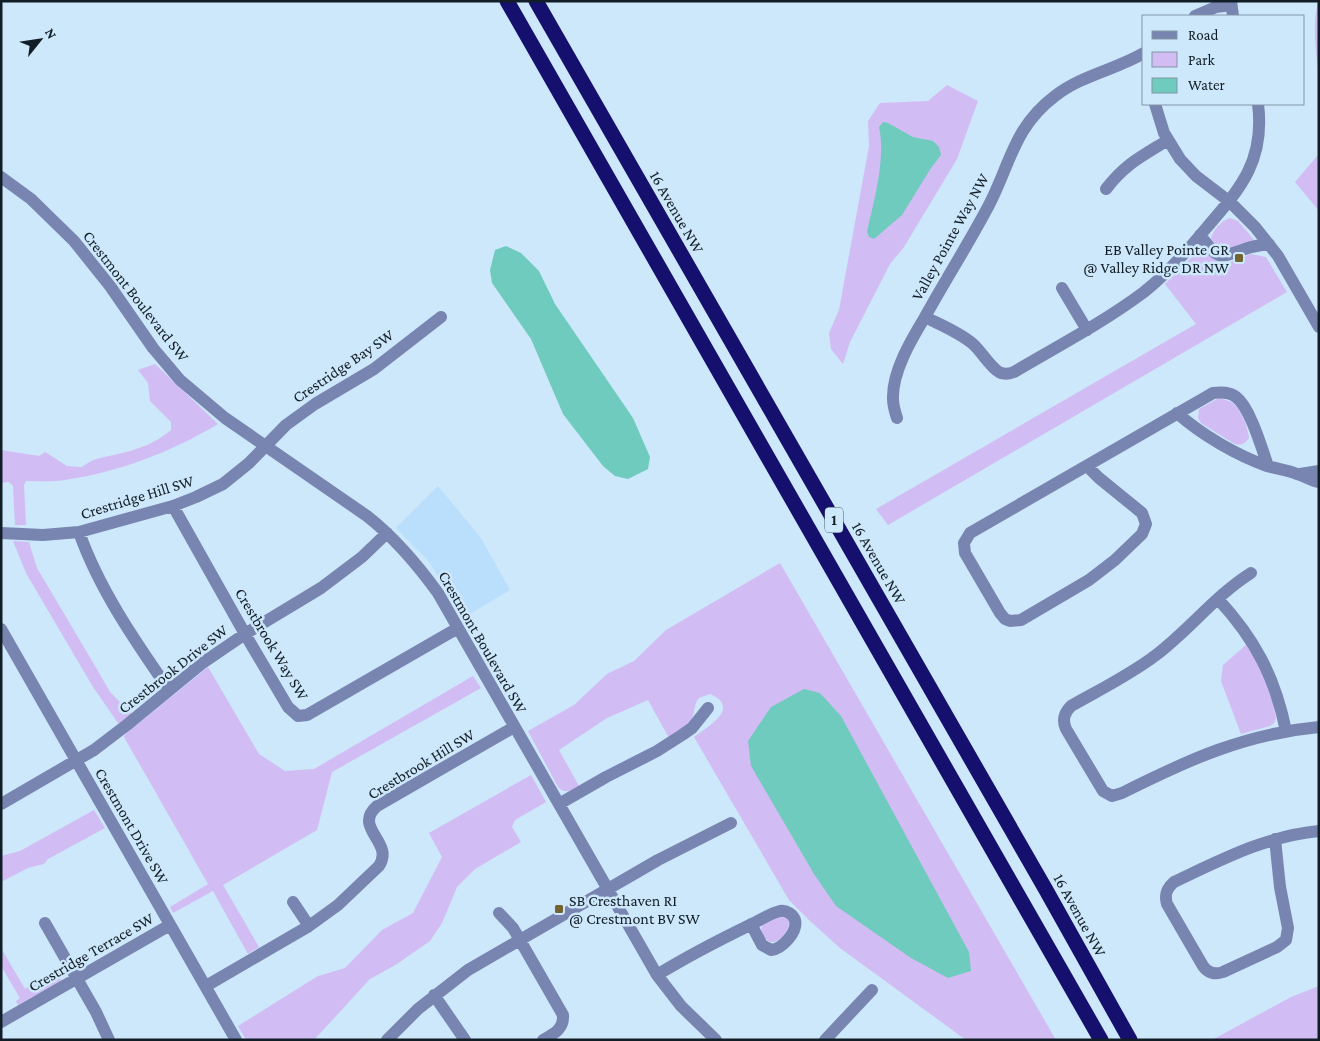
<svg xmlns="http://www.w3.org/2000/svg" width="1320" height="1041" viewBox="0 0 1320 1041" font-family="'Crimson Pro',serif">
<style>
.built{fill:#b9dffd}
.green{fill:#d2bcf4}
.water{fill:#6ecbbd}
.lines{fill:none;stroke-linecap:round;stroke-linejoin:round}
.minor{stroke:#7985b1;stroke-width:12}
.highway{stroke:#150f6e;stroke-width:15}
.poi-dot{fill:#726331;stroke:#cde7fb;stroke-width:2}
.labels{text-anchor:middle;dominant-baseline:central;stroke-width:5;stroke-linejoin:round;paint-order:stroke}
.shield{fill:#cde7fb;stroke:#4a5a67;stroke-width:1}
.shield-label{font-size:15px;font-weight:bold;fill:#121e27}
.street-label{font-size:16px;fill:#121e27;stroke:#cde7fb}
.poi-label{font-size:16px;fill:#121e27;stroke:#cde7fb;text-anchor:end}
</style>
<rect width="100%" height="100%" fill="#cde7fb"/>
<path class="built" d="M 438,486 L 481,538 L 510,590 L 463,618 L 430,563 L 396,528 Z"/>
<path class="green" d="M 1318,1 L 1319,1 L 1319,78 C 1316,52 1312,27 1318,1 Z
M 947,85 L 978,101 L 957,159 L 904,247 L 890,264 L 850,342 L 843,364 L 831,349 L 829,333 L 839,310 L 869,146 L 868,121 L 880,103 L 928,101 Z
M 1319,154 L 1319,211 L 1295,182 Z
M 1230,218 L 1238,221 L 1254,240 L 1226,251 L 1219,249 L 1211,239 C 1212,231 1222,220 1230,218 Z
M 1202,247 C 1208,256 1214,260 1225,264 L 1251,254 L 1266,257 L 1287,292 L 888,525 L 876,509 L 1196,324 L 1165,284 Z
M 155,364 L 218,424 C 171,452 119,472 65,480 C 52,482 39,481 26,481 L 24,485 L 26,525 L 15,525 L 13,486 L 9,482 L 1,483 L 1,450 L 39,456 L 45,452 L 67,466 L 82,467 C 95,457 103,458 118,454 C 137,450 156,443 171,430 L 171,422 L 150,401 L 148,383 L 138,370 Z
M 1219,398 C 1223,399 1227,400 1231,402 C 1240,407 1248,427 1249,438 C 1244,445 1240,446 1233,443 L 1201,423 L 1198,418 L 1199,409 Z
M 13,541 L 29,542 L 37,568 L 98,671 L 110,692 L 131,713 C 130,718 124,723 118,723 L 93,687 L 26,573 Z
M 780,563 L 1056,1040 L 966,1040 L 840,948 L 810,921 L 789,900 L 694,737 C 707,727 742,708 710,694 L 699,698 C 694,704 695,711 692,718 C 688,727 677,732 669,738 L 648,700 L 607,718 L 559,750 L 579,786 C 570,791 565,794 558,787 L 528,731 L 574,705 L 607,674 L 634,661 L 666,630 Z
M 1247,644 C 1261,666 1272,692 1276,718 L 1274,723 L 1270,726 L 1241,734 L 1221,681 L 1223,665 Z
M 208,667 L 259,754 L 285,771 L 314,769 L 473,676 L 481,688 L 332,772 L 317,830 L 223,885 L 259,947 L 248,954 L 213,891 L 173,913 L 170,907 L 208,884 L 124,737 L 127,731 L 138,724 Z
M 531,775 L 546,802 L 515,820 L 512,827 L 521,842 L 475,869 L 457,887 L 442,923 L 430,941 L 397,964 L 370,979 L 314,1040 L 246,1040 L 238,1026 L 318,976 L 345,968 L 382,930 L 413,913 L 442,857 L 429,833 Z
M 94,810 L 105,828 L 48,859 L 44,864 L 28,868 L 1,882 L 1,856 L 20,851 Z
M 781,916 L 785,917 L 789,921 C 790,928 781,941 773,942 C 766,943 758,931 763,925 C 766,921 776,918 781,916 Z
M 1,948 L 25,989 L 50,973 L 64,971 L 60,982 L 18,1005 L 16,1001 L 20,998 L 1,966 Z
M 1319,986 L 1319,1040 L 1212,1040 L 1291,997 Z"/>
<path class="water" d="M 883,122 L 888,123 L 913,137 L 933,141 L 939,147 L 941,155 L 931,168 L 902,215 L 874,239 L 869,237 L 867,232 C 874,200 886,159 879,127 Z
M 506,246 L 521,253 L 539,271 L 555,304 L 633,418 L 650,457 L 648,469 L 628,479 L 615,476 L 603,466 L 563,414 L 531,339 L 492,283 L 490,270 L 495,250 Z
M 804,689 L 820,693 L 841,716 L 969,952 L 971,971 L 948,978 L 911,958 L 836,906 L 814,874 L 751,766 L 748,741 L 771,707 Z"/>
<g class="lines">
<path class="minor" d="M 1231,1 L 1233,16
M 1195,16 L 1216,7 L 1231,5
M 1144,53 C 1115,70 1082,75 1055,96 C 1014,127 1011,162 989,205 C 969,243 946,279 925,317 C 941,325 959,332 973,344 C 981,351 991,368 999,372 C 1004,375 1009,374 1014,372 C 1058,346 1104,322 1144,292 C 1168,273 1189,249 1208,226 C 1242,187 1265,159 1258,104
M 1155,104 L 1164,133 L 1180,159 L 1196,176 L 1230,202 L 1255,227 L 1278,256 L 1319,327
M 1,177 L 31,199 L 74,241 L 110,286 L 153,348 L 180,380 L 225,418 L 367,516 C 395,538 417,564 438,593 L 657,975 L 681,1006 L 716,1040
M 1106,189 C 1125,164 1142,156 1168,140
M 1200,235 C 1219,260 1217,259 1245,249 C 1253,246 1261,245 1269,244
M 1062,288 L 1087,330
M 1177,413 C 1202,435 1236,455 1267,466 C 1277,469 1288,470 1297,474 C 1305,476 1311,481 1319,482
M 897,418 C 895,412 893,406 893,399 C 892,372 911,340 925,317
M 1087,466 L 1099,478 L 1142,513 L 1146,524 L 1142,534 L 1115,560 L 1089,580 L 1021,620 L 1010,621 L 1005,619 L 1000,613 L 965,553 L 964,543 L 970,533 L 1213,393 C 1222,392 1229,392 1236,397 C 1250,407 1262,449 1268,466
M 1300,474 L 1319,471
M 173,506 L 245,634 L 288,707 L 298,716 L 307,715 L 458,628
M 79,532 C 99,589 135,641 169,690
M 1,533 L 43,535 L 79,532 L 173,506 L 196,497 L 223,484 L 249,463 L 286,425 L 315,404 L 374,369 L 441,317
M 1251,573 C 1216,595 1189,630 1156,655 C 1130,675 1099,690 1071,706 C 1064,713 1062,720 1066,729 L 1103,791 L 1112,796 L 1122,793 C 1188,760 1244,734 1319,727
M 1218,599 C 1255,639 1275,677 1286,731
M 1,629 L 236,1040
M 1,804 L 94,750 L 128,724 L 201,664 L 245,634 L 321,588 L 362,557 L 387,533
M 559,804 L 606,777 L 657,751 L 682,735 L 692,728 L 708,708
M 1275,839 L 1280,887 L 1288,928 L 1286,940 L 1277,947 L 1223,972 C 1215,975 1208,973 1203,966 L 1167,904 C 1164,894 1167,888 1174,882 C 1221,860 1266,836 1319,831
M 293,902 L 309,926
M 499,913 L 513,928 L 563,1015 C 564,1029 554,1034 543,1040
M 45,923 L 96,1012 L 109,1040
M 657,975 C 688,956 719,940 752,924 C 760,920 771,913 780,911 C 786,910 793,914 795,920 C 798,932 782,949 771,950 L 762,945 L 751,924
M 206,986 L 309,926 L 338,905 L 379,866 C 395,842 352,828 377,806 L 514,727
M 434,995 L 465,1040
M 1,1022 L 170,925
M 387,1040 L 418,1009 L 468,970 L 658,860 L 731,823
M 825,1040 L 872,990"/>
<path class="highway" d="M 507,1 L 1101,1040
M 536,1 L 1046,890 L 1130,1040"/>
</g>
<g class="poi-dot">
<rect x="1234" y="253" width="10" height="10" rx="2.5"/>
<rect x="554" y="904" width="10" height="10" rx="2.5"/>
</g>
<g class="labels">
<rect class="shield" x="825" y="507.5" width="18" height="25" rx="4"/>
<g class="shield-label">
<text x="834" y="520">1</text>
</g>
<g class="street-label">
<text transform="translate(677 212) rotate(60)">16 Avenue NW</text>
<text transform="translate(950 237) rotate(-61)">Valley Pointe Way NW</text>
<text transform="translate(136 296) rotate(52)">Crestmont Boulevard SW</text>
<text transform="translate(343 366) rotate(-34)">Crestridge Bay SW</text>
<text transform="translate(137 497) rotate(-17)">Crestridge Hill SW</text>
<text transform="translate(879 563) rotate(60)">16 Avenue NW</text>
<text transform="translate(483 642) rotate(60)">Crestmont Boulevard SW</text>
<text transform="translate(272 644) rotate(59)">Crestbrook Way SW</text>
<text transform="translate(173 669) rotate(-38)">Crestbrook Drive SW</text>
<text transform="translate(421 764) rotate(-31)">Crestbrook Hill SW</text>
<text transform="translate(132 826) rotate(60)">Crestmont Drive SW</text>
<text transform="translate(1080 915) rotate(61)">16 Avenue NW</text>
<text transform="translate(91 952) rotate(-30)">Crestridge Terrace SW</text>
</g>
<g class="poi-label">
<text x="1229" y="249">EB Valley Pointe GR<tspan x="1229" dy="18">@ Valley Ridge DR NW</tspan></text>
<text x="569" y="900" text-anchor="start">SB Cresthaven RI<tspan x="569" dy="18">@ Crestmont BV SW</tspan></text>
</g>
</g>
<rect width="1320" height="1041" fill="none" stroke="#121e27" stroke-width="5"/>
<rect x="1142" y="15" width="162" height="90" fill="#cde7fb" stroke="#8297a6"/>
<rect x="1152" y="31" width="25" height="8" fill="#7985b1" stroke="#8297a6"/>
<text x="1188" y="40" font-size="15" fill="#121e27">Road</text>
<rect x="1152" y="52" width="25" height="15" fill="#d2bcf4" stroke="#8297a6"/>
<text x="1188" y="65" font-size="15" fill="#121e27">Park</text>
<rect x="1152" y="78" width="25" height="15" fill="#6ecbbd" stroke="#8297a6"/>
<text x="1188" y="90" font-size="15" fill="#121e27">Water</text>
<g transform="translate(40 40) rotate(60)" stroke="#cde7fb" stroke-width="4" paint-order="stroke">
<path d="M0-4L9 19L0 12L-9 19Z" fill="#121e27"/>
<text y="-8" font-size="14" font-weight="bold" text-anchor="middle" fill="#121e27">N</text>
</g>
</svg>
